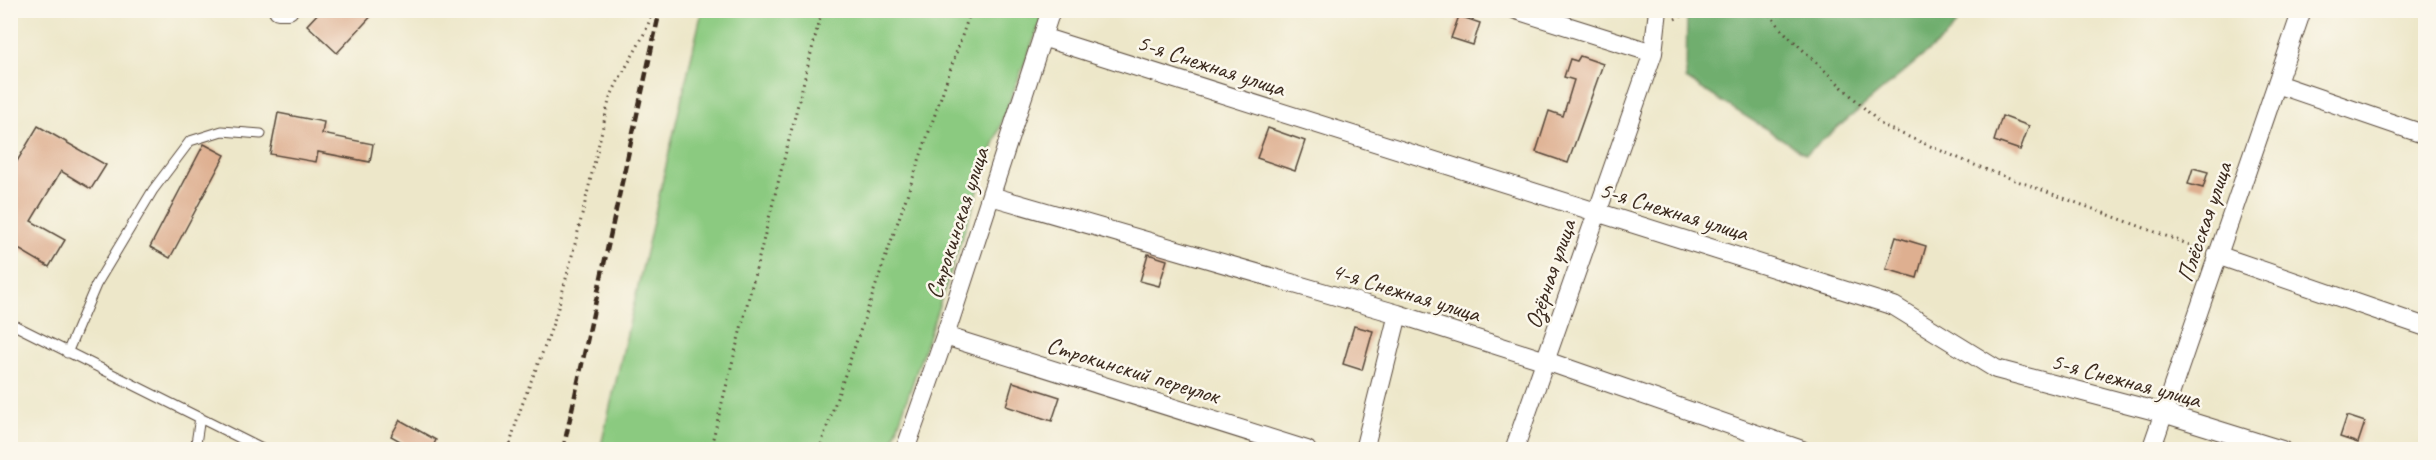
<svg xmlns="http://www.w3.org/2000/svg" width="2436" height="460" viewBox="0 0 2436 460" font-family="Caveat,sans-serif">
<style>
.green{fill:#8bca80;stroke:#637a4f;stroke-width:1.5}
.forest{fill:#70ae6e;stroke:#566c46;stroke-width:1.5}
.building{fill:#deaf90}
.lines{fill:none;stroke-linecap:round;stroke-linejoin:round}
.service-casing{stroke:#564638;stroke-width:11}
.minor-casing{stroke:#564638;stroke-width:20}
.path{stroke:#564638;stroke-width:3;stroke-dasharray:1.5 4.5;stroke-linecap:butt}
.service{stroke:#fff;stroke-width:9}
.minor{stroke:#fff;stroke-width:18}
.rail{stroke:#3b2a1e;stroke-width:4.5;stroke-dasharray:9 4.5;stroke-linecap:butt}
.labels{text-anchor:middle;dominant-baseline:central;stroke-width:5;stroke-linejoin:round;paint-order:stroke}
.street-label{font-size:24px;fill:#3b2a1e;stroke:#fbf7ec}
</style>
<rect width="100%" height="100%" fill="#fbf7ec"/>
<filter id="ink" filterUnits="userSpaceOnUse"><feTurbulence type="fractalNoise" baseFrequency=".0167" numOctaves="2"/><feDisplacementMap in="SourceGraphic" scale="12" xChannelSelector="R" yChannelSelector="G"/><feConvolveMatrix kernelMatrix="1 2 1 2 8 2 1 2 1" color-interpolation-filters="sRGB"/></filter>
<filter id="wash" filterUnits="userSpaceOnUse"><feTurbulence type="fractalNoise" baseFrequency=".008" numOctaves="4" result="noise"/><feDisplacementMap in="SourceGraphic" scale="24" xChannelSelector="R" yChannelSelector="G"/><feGaussianBlur stdDeviation="1.35" result="paint"/><feColorMatrix in="noise" values="0 0 0 0 0 0 0 0 0 0 0 0 0 0 0 0 0 1.4 0 .05"/><feComposite in="paint" operator="in"/></filter>
<g filter="url(#wash)">
<rect width="100%" height="100%" fill="#ede7c9"/>
<path class="green" d="M 702,11 L 1045,11 L 1003,118 L 890,449 L 600,450 Z"/>
<path class="forest" d="M 1687,11 L 1687,10 L 1966,11 L 1948,35 L 1806,154 L 1686,79 Z"/>
<g id="blocks">
<path class="building" d="M 321,10 L 377,10 L 337,53 L 307,25 Z
M 1459,16 L 1480,23 L 1473,45 L 1451,38 Z
M 1580,56 L 1603,64 L 1568,163 L 1536,152 L 1549,111 L 1563,116 L 1574,80 L 1564,77 L 1570,59 L 1577,61 Z
M 278,113 L 324,122 L 322,134 L 373,144 L 370,162 L 318,152 L 316,162 L 270,154 Z
M 2002,116 L 2029,126 L 2020,150 L 1994,141 Z
M 38,126 L 106,165 L 91,189 L 61,171 L 31,221 L 65,240 L 49,267 L 10,244 L 10,173 Z
M 1268,128 L 1305,141 L 1295,171 L 1257,158 Z
M 204,144 L 225,155 L 170,258 L 150,247 Z
M 2193,168 L 2208,172 L 2203,188 L 2188,184 Z
M 1896,237 L 1926,246 L 1917,278 L 1886,269 Z
M 1148,254 L 1167,260 L 1159,286 L 1140,281 Z
M 1354,326 L 1373,331 L 1362,370 L 1343,364 Z
M 1013,382 L 1060,397 L 1052,421 L 1006,406 Z
M 2347,416 L 2365,422 L 2358,443 L 2340,437 Z
M 400,420 L 436,440 L 431,450 L 416,450 L 391,436 Z"/>
</g>
</g>
<g filter="url(#ink)">
<use href="#blocks" fill-opacity="0" stroke="#564638" stroke-width="1.5"/>
<g class="lines">
<g class="service-casing">
<path id="service" d="M 10,323 L 264,450
M 67,353 L 96,285 L 153,190 L 190,141 L 222,131 L 261,134
M 195,450 L 200,417"/>
</g>
<g class="minor-casing">
<path id="minor" d="M 278,10 L 289,10
M 1516,10 L 1653,53
M 1042,37 L 1894,306 L 1996,369 L 2163,413 L 2282,450
M 2277,84 L 2426,135
M 991,196 L 1398,314 L 1546,361 L 1802,450
M 2217,255 L 2426,327
M 945,336 L 1307,450
M 905,450 L 945,336 L 1051,10
M 1364,450 L 1398,314
M 1514,450 L 1653,53 L 1658,10
M 2151,450 L 2302,10"/>
</g>
<path class="path" d="M 1766,10 L 1782,30 L 1883,126 L 1977,166 L 2201,249
M 1675,19 L 1695,10
M 509,450 C 519,402 543,358 557,311 C 577,242 592,171 609,101 C 621,70 644,43 653,10
M 710,450 L 822,10
M 819,450 L 971,10"/>
<use href="#service" class="service"/>
<use href="#minor" class="minor"/>
<path class="rail" d="M 563,450 L 660,10"/>
</g>
</g>
<g class="labels">
<g class="street-label">
<text transform="translate(1211 65) rotate(18)">5-я Снежная улица</text>
<text transform="translate(1674 211) rotate(17)">5-я Снежная улица</text>
<text transform="translate(2204 222) rotate(-71)">Плёсская улица</text>
<text transform="translate(957 223) rotate(-72)">Строкинская улица</text>
<text transform="translate(1550 274) rotate(-71)">Озёрная улица</text>
<text transform="translate(1406 292) rotate(17)">4-я Снежная улица</text>
<text transform="translate(1133 370) rotate(17)">Строкинский переулок</text>
<text transform="translate(2126 380) rotate(15)">5-я Снежная улица</text>
</g>
</g>
<rect width="2436" height="460" fill="none" stroke="#fbf7ec" stroke-width="36"/>
</svg>
